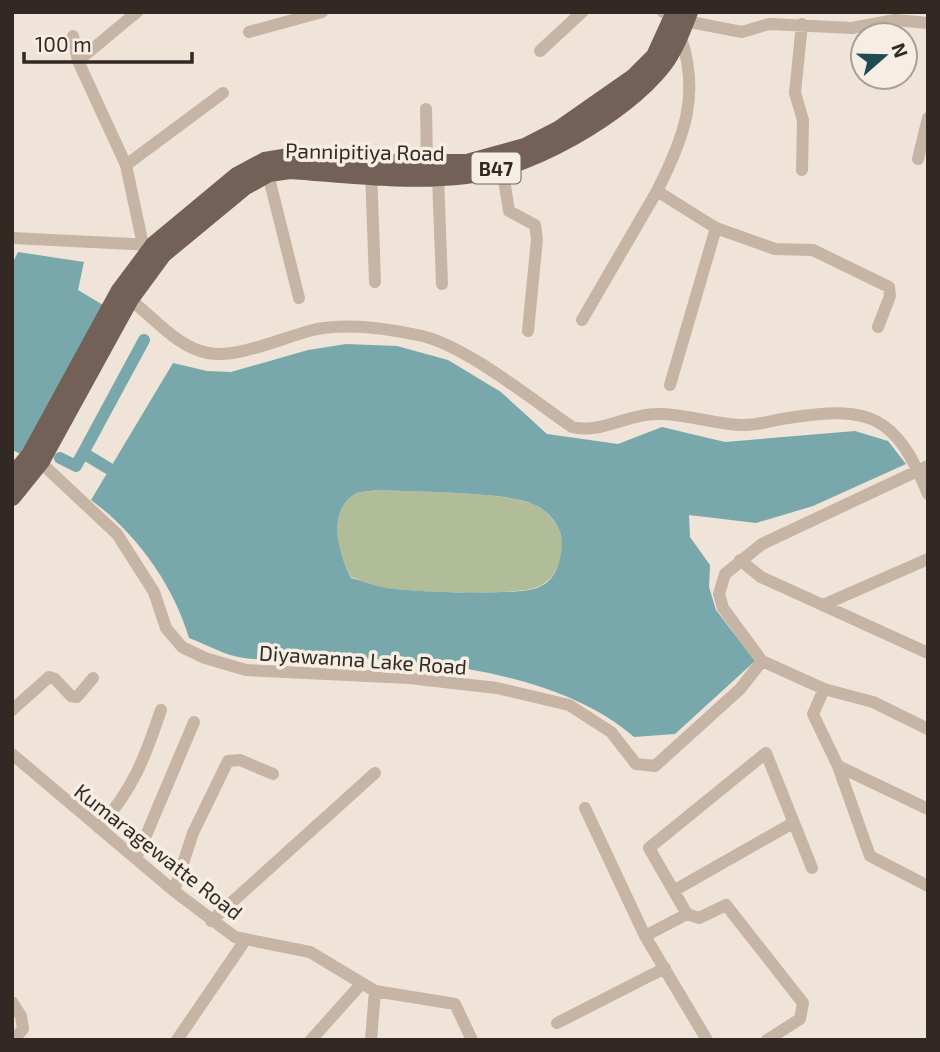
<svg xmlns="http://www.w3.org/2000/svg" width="940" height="1052" viewBox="0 0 940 1052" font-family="'Exo 2',sans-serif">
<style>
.green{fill:#b1bd98}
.water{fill:#78a8ab;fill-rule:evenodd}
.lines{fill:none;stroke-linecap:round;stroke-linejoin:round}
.canal{stroke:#78a8ab;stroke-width:12}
.minor{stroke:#c6b4a4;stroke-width:12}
.primary{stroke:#736057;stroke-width:18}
.labels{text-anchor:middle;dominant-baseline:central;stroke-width:7;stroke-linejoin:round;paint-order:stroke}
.shield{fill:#f7eee3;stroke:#6d645e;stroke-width:2}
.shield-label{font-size:19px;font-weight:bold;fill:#322925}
.street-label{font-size:21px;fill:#322925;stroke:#f7eee3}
</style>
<rect width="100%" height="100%" fill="#efe4d7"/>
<path class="green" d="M 377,490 C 415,492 505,491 535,505 C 549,512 561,526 562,542 C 563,560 556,578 540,586 C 521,597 411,592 386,588 C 375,586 362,581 351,577 C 339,554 326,512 355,494 C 360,491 371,491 377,490 Z"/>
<path class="water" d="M 18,252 L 84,262 L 78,290 L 108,308 L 25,456 L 12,450 L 12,264 Z
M 346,344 L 397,346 L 448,360 L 501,392 L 547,434 L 618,444 L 662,427 L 725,442 L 855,431 L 888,441 L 906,464 L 813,506 L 756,523 L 689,515 L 690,537 L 710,565 L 709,587 L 716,610 L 755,661 L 675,734 L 634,737 C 564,675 437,660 345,658 C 312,658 277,662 244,658 C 226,656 206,644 189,638 C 173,584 136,533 91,500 L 173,363 L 207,371 L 231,372 L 308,350 ZM 377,490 C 411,492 512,491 537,506 C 551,513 562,528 562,544 C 561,562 556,581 537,588 C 515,596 413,592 387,588 C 375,586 363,581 351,578 C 339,554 326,512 355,494 C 360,491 371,491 377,490 Z"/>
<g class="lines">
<path class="canal" d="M 83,453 L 108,468
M 60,458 L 76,466 L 144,340"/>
<path class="minor" d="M 663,12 L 685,21 L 742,32 L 769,24 L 852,28 L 895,20 L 928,23
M 802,24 L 795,93 L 803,120 L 802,170
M 249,32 L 322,12
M 680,35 C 701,94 684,138 657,191 L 716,228 L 775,249 L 813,250 L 889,287 L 890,296 L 878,327
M 73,36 L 78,61 L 126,165 L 143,245
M 540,51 L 582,12
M 78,61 L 137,12
M 426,109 L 427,163
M 918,159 L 928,118
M 126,165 L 223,93
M 266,166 L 299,298
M 502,167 L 509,211 L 535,225 L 537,239 L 528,331
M 371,170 L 375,282
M 438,177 L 442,284
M 12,238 L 152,245
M 125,296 C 152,314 175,347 208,353 C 239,359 285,336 317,329 C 349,323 391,329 422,336 C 466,346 534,401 572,427 C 602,434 627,414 656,414 C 684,413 712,424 741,425 C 756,426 773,420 788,418 C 870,405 896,415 928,494
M 582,320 L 657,191
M 670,385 L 716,228
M 37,459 L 117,534 L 154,592 L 166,628 L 182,647 L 205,658 L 246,670 L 409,678 L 497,688 L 569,705 L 611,732 L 636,764 L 655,766 L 740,689 L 762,661
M 928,466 L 762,544 L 725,574 L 719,594 L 723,608 L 762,661 L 824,689 L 873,702 L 928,729
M 740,560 L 761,577 L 928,653
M 823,605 L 928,559
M 824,689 L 813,714 L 838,766 L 870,856 L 928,886
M 12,710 L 49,677 L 55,679 L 71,696 L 77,697 L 93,678
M 12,754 L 174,891 L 235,937 L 310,952 L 375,991 L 455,1004 L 472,1040
M 838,766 L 928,809
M 585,808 L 645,936 L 707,1040
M 99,828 C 134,787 144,760 161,710
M 136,859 L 194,722
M 675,890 L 793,823
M 174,891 L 193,833 L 228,761 L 240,760 L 273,774
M 211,921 L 375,773
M 645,936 L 687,914
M 12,1002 L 21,1016 L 23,1029 L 13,1040
M 557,1023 L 665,968
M 177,1040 L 246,939
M 311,1040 L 362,983
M 371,1040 L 375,991
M 767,1040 L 800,1019 L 803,1003 L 726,905 L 699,918 L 687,914 L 649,848 L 766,753 L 812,868"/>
<path class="primary" d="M 12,477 L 30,455 L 119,292 L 154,245 L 237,176 L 265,161 L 289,157 L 371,163 L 467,163 L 525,147 L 560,129 L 633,78 L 655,56 L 675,12
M 12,497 L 41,461 L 130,299 L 163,254 L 244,187 L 269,173 L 290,170 C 348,174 408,182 466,175 C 530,168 624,115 663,65 C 675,49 682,30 689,12"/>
</g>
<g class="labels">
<rect class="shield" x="471.5" y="152.5" width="49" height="31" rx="5"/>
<g class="shield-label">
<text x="496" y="168">B47</text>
</g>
<g class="street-label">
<text transform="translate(365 151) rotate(1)">Pannipitiya Road</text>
<text transform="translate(363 659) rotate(4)">Diyawanna Lake Road</text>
<text transform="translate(159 851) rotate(38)">Kumaragewatte Road</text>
</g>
</g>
<rect width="940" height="1052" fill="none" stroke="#322925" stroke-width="28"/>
<g transform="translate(884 56) rotate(70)"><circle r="33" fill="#f7eee3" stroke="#a89f97" stroke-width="2"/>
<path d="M0-5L12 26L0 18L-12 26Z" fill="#1d4d51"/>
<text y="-10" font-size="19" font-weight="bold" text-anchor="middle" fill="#322925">N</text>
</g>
<path d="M24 52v10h168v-10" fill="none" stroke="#322925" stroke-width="3.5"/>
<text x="35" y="52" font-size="21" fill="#322925" stroke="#f7eee3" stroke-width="5" paint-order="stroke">100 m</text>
</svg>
